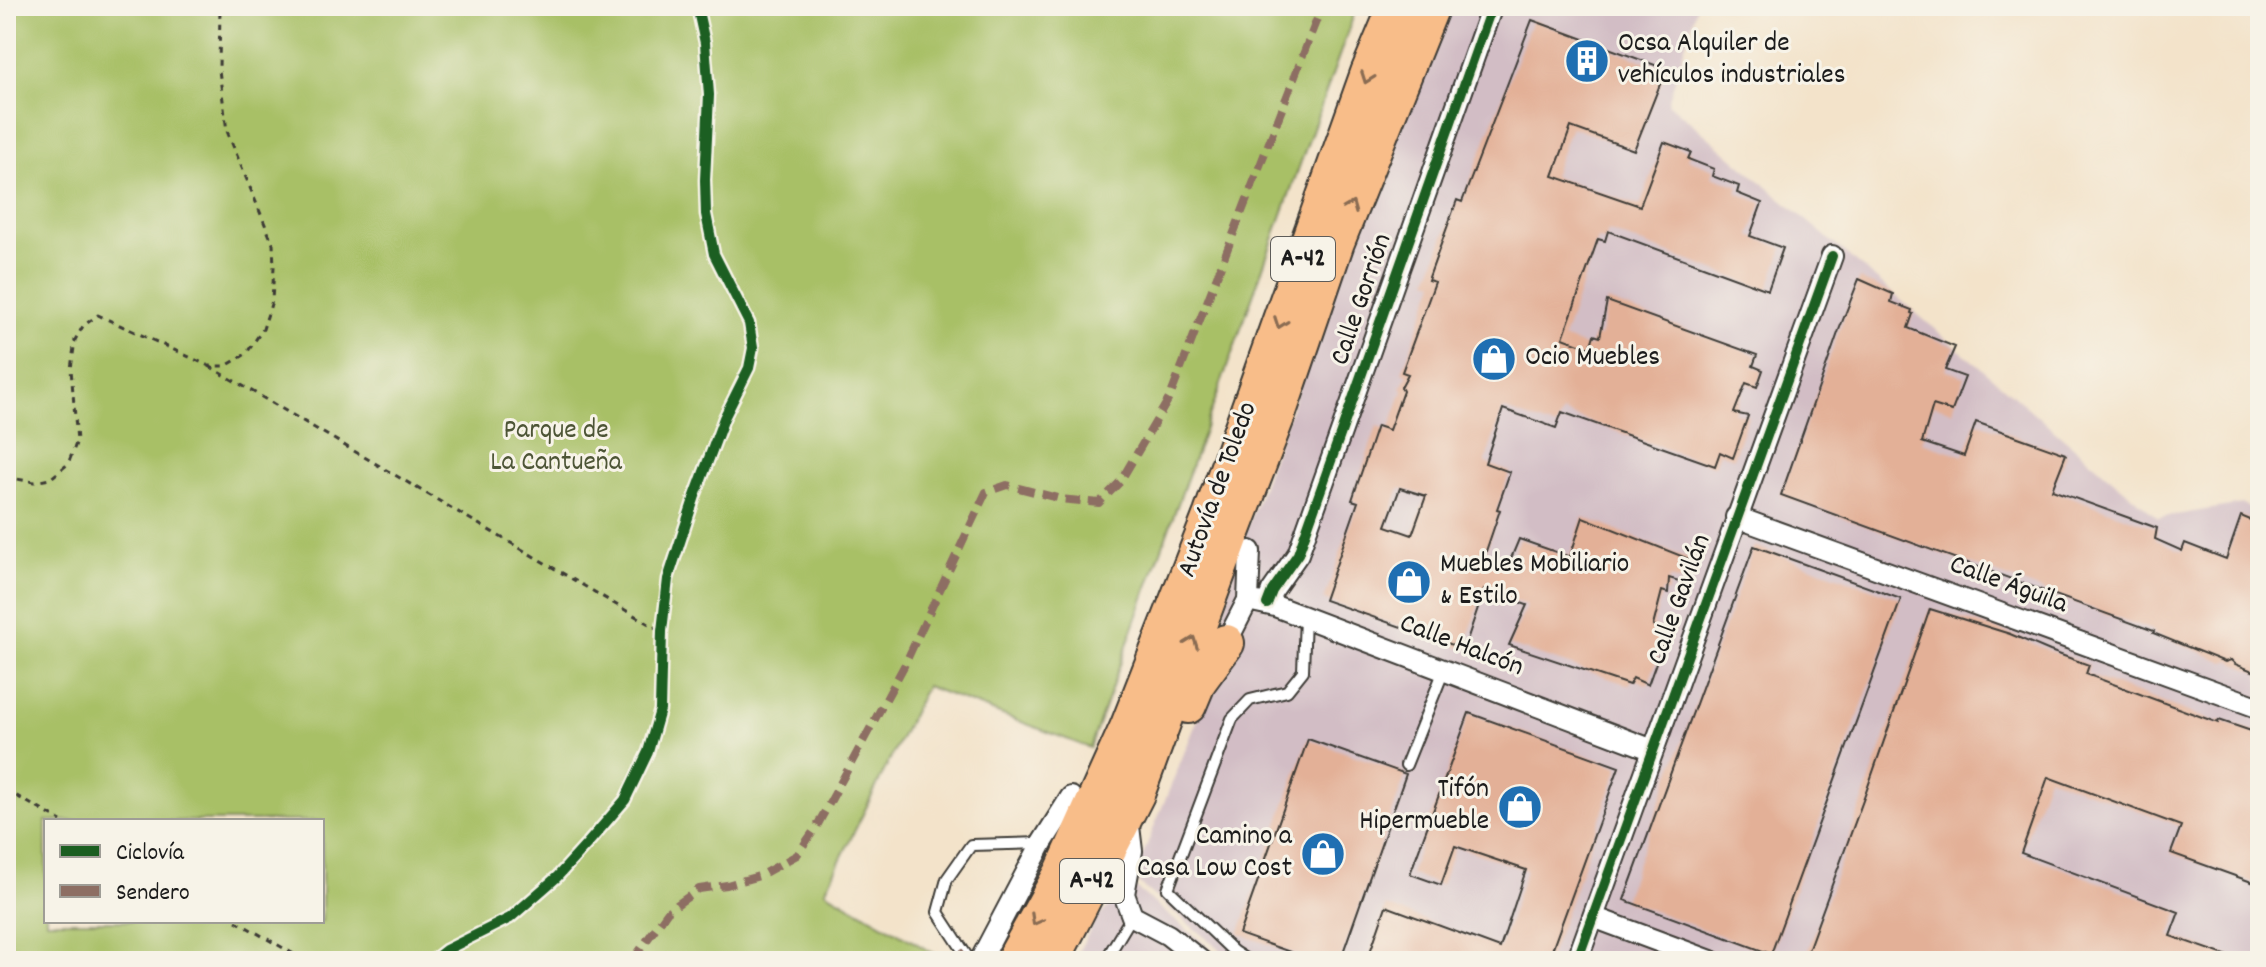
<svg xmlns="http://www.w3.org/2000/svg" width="2266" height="967" viewBox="0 0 2266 967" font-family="Dekko,sans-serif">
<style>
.industrial{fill:#d2bdc5}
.green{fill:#a8c066;stroke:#626e41;stroke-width:2;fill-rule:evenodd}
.building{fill:#e3b097;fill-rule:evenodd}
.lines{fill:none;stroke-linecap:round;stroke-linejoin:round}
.service-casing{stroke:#3c3a36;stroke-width:14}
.minor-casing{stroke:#3c3a36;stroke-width:24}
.motorway-casing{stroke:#3c3a36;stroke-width:40}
.path{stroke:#3c3a36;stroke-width:3;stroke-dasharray:6 6;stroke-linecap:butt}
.service{stroke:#fff;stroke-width:10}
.minor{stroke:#fff;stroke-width:20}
.motorway{stroke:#f8bd89;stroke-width:36}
.quiet{stroke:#8d6e63;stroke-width:8;stroke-dasharray:16 8;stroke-linecap:butt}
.cycleway-casing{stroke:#f7f3e8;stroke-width:15}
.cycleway{stroke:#1b5e20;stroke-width:10}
.oneway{stroke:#8a6c52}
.labels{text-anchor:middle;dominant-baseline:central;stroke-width:6;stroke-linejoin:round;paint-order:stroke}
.shield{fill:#f7f3e8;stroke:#5e5c59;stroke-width:2}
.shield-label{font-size:26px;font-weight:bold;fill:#1c1c1c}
.poi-label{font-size:28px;fill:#1c1c1c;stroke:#f7f3e8;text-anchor:start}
.street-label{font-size:28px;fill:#1c1c1c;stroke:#f7f3e8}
.park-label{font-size:28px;fill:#4d5536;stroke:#f7f3e8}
</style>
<rect width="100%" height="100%" fill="#f7f3e8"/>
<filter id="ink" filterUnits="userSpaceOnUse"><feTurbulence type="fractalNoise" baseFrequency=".0125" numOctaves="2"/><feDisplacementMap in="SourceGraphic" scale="16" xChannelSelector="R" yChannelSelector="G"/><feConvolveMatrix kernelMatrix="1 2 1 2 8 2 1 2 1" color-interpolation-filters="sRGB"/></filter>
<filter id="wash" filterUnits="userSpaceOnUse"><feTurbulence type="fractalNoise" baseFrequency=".006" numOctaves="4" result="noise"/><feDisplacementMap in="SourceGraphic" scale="32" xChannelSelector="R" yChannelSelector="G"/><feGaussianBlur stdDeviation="1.8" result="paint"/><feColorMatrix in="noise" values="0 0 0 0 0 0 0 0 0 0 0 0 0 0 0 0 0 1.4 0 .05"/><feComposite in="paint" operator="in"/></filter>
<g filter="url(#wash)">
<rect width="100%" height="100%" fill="#f3e3ca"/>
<path class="industrial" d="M 1439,6 L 1697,6 L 1668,103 L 2158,518 L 2242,504 L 2260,512 L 2260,961 L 1234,961 L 1133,879 L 1206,699 L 1236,558 Z
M 1132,885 L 1226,961 L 1073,961 L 1097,918 Z"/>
<path class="green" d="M 6,6 L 1357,6 L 1090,748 L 926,686 L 825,891 L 947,961 L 6,961 ZM 46,821 L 322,821 L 322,921 L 46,921 Z"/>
<g id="blocks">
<path class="building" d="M 1532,20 L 1666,69 L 1634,150 L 1571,127 L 1553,176 L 1640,206 L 1664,142 L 1691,152 L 1688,159 L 1714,169 L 1712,176 L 1739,186 L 1737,193 L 1762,203 L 1750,236 L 1783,248 L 1768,290 L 1608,231 L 1605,241 L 1598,239 L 1563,338 L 1590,348 L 1594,335 L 1600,337 L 1607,301 L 1757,355 L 1753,366 L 1763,370 L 1757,387 L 1746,383 L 1734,413 L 1748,416 L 1733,458 L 1720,452 L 1715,466 L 1562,412 L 1556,428 L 1503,409 L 1485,463 L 1510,472 L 1497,509 L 1500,510 L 1483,560 L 1507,568 L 1519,539 L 1570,557 L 1583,517 L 1694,561 L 1686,583 L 1669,578 L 1668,593 L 1662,591 L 1653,626 L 1667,632 L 1648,685 L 1633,678 L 1629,685 L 1509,645 L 1527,605 L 1484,590 L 1464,649 L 1324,600 L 1358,502 L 1352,500 L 1377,426 L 1389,430 L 1403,391 L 1401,387 L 1408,374 L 1402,372 L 1435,282 L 1428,280 L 1457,200 L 1462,202 ZM 1400,488 L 1426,496 L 1412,535 L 1386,526 Z
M 1859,279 L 1893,294 L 1891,302 L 1912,310 L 1911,313 L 1913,314 L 1908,328 L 1955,347 L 1945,370 L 1965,377 L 1952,411 L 1933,405 L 1922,442 L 1964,456 L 1976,422 L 2066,454 L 2052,490 L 2157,528 L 2155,539 L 2182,551 L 2185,543 L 2226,559 L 2241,516 L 2260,524 L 2260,674 L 2235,664 L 2231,660 L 2225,662 L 2153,633 L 2154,631 L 1781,495 L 1839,330 Z
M 1754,546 L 1901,599 L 1771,954 L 1624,900 Z
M 1930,609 L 2010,634 L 2050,651 L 2089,665 L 2086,674 L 2218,723 L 2219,720 L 2260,734 L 2260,885 L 2171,853 L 2181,826 L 2048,777 L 2021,853 L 2179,912 L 2170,936 L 2237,959 L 2236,961 L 1804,961 L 1865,795 Z
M 1469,713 L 1619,767 L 1548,961 L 1367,961 L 1386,906 L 1500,948 L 1526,870 L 1455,846 L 1441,885 L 1410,874 Z
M 1308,739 L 1406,774 L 1340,961 L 1316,961 L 1239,934 Z"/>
</g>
</g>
<g filter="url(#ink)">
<use href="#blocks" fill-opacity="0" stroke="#3c3a36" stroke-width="2"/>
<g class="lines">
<g class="service-casing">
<path id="service" d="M 1406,765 L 1444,670
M 970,961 L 938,912 L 947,879 L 971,845 L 1042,843
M 1105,961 L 1132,916
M 1248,961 L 1234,952 L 1168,889 L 1232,719 L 1250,700 L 1287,691 L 1303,671 L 1305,617"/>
</g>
<g class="minor-casing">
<path id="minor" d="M 1736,517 L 2260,708
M 1248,600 L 1275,606 L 1653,750
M 1267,604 L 1272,591 L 1298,554 L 1492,6
M 1226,643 L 1248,600 L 1250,551
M 1128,818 L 1132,851 L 1124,894 L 1132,916 L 1168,935 L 1201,961
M 1593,917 L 1711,961
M 980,961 L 1042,843 L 1071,797
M 1577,961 L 1832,256"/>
</g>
<g class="motorway-casing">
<path id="motorway" d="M 1188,705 L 1198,681 L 1226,643
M 1014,961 L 1063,872 L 1128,728 L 1212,514 L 1369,73 L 1397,6
M 1051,961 L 1136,794 L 1231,535 L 1278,412 L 1336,242 L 1431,6"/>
</g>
<path class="path" d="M 209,366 L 661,631
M 6,477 L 34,482 L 50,479 L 68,464 L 77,441 L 71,369 L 75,340 L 83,326 L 98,315 L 209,366 L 226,366 L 246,354 L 263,329 L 272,301 L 274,267 L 273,244 L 227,131 L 219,70 L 220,6
M 6,790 L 61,821
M 236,921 L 306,961
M 432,961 L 446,950 L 510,918 L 557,877 L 587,844 L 625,800 L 648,752 L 660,710 L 662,631 L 668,579 L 695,496 L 724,418 L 749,368 L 753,348 L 749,323 L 714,254 L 706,214 L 705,180 L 709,95 L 705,43 L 697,6"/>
<use href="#service" class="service"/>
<use href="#minor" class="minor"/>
<use href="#motorway" class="motorway"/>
<path class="quiet" d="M 632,961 L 668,911 L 699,889 L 727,885 L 759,876 L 797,855 L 817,826 L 904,666 L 986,492 L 1007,485 L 1061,499 L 1099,503 L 1120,482 L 1170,397 L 1322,6
M 953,961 L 965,952"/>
<g class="cycleway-casing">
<path id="cycleway" d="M 1267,604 L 1272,591 L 1298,554 L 1492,6
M 432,961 L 446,950 L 510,918 L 557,877 L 587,844 L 625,800 L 648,752 L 660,710 L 662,631 L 668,579 L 695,496 L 724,418 L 749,368 L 753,348 L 749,323 L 714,254 L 706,214 L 705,180 L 709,95 L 705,43 L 697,6
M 1577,961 L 1832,256"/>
</g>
<use href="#cycleway" class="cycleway"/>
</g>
<defs><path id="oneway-chevron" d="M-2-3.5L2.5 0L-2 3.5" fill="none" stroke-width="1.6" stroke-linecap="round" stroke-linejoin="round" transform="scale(2)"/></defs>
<g class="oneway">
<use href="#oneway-chevron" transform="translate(1367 78) rotate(110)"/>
<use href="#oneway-chevron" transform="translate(1351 207) rotate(-68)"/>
<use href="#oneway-chevron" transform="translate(1280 323) rotate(110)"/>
<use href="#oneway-chevron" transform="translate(1192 642) rotate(-70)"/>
<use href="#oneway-chevron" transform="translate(1036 920) rotate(119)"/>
</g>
</g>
<defs>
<g id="building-disc" transform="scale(2.3)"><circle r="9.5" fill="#1f6fb2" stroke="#f7f3e8"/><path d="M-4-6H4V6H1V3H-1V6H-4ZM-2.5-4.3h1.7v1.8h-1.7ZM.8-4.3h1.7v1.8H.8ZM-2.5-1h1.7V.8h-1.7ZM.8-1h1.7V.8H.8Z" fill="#fff"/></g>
<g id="shop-disc" transform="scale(2.3)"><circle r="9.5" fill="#1f6fb2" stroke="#f7f3e8"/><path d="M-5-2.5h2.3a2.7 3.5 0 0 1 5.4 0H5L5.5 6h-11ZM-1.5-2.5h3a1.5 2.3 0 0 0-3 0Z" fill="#fff"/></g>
</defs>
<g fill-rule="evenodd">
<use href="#building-disc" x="1587" y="61"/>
<use href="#shop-disc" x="1494" y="359"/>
<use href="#shop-disc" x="1409" y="582"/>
<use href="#shop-disc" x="1520" y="807"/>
<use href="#shop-disc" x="1323" y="854"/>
</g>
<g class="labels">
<g class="shield">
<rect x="1271" y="237" width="64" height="44" rx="6"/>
<rect x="1060" y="859" width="64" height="44" rx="6"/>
</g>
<g class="shield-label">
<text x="1303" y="259">A-42</text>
<text x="1092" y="881">A-42</text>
</g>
<g class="poi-label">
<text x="1618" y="45">Ocsa Alquiler de<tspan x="1618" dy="32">vehículos industriales</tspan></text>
<text x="1525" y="359">Ocio Muebles</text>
<text x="1440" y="566">Muebles Mobiliario<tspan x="1440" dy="32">&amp; Estilo</tspan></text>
<text x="1489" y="791" text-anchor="end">Tifón<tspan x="1489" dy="32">Hipermueble</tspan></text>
<text x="1292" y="838" text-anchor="end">Camino a<tspan x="1292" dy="32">Casa Low Cost</tspan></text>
</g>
<g class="street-label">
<text transform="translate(1363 300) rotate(-71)">Calle Gorrión</text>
<text transform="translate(1219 490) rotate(-70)">Autovía de Toledo</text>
<text transform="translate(2008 586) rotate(20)">Calle Águila</text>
<text transform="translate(1681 600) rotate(-70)">Calle Gavilán</text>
<text transform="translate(1461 647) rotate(21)">Calle Halcón</text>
</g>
<g class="park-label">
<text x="556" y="432">Parque de<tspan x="556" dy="32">La Cantueña</tspan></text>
</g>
</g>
<rect width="2266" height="967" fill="none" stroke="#f7f3e8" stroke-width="32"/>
<rect x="44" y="819" width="280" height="104" fill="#f7f3e8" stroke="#9f9d96" stroke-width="2"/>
<rect x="60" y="845" width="40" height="12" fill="#1b5e20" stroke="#9f9d96" stroke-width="2"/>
<text x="116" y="859" font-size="24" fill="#1c1c1c">Ciclovía</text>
<rect x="60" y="885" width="40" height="12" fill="#8d6e63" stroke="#9f9d96" stroke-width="2"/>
<text x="116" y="899" font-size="24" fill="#1c1c1c">Sendero</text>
</svg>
